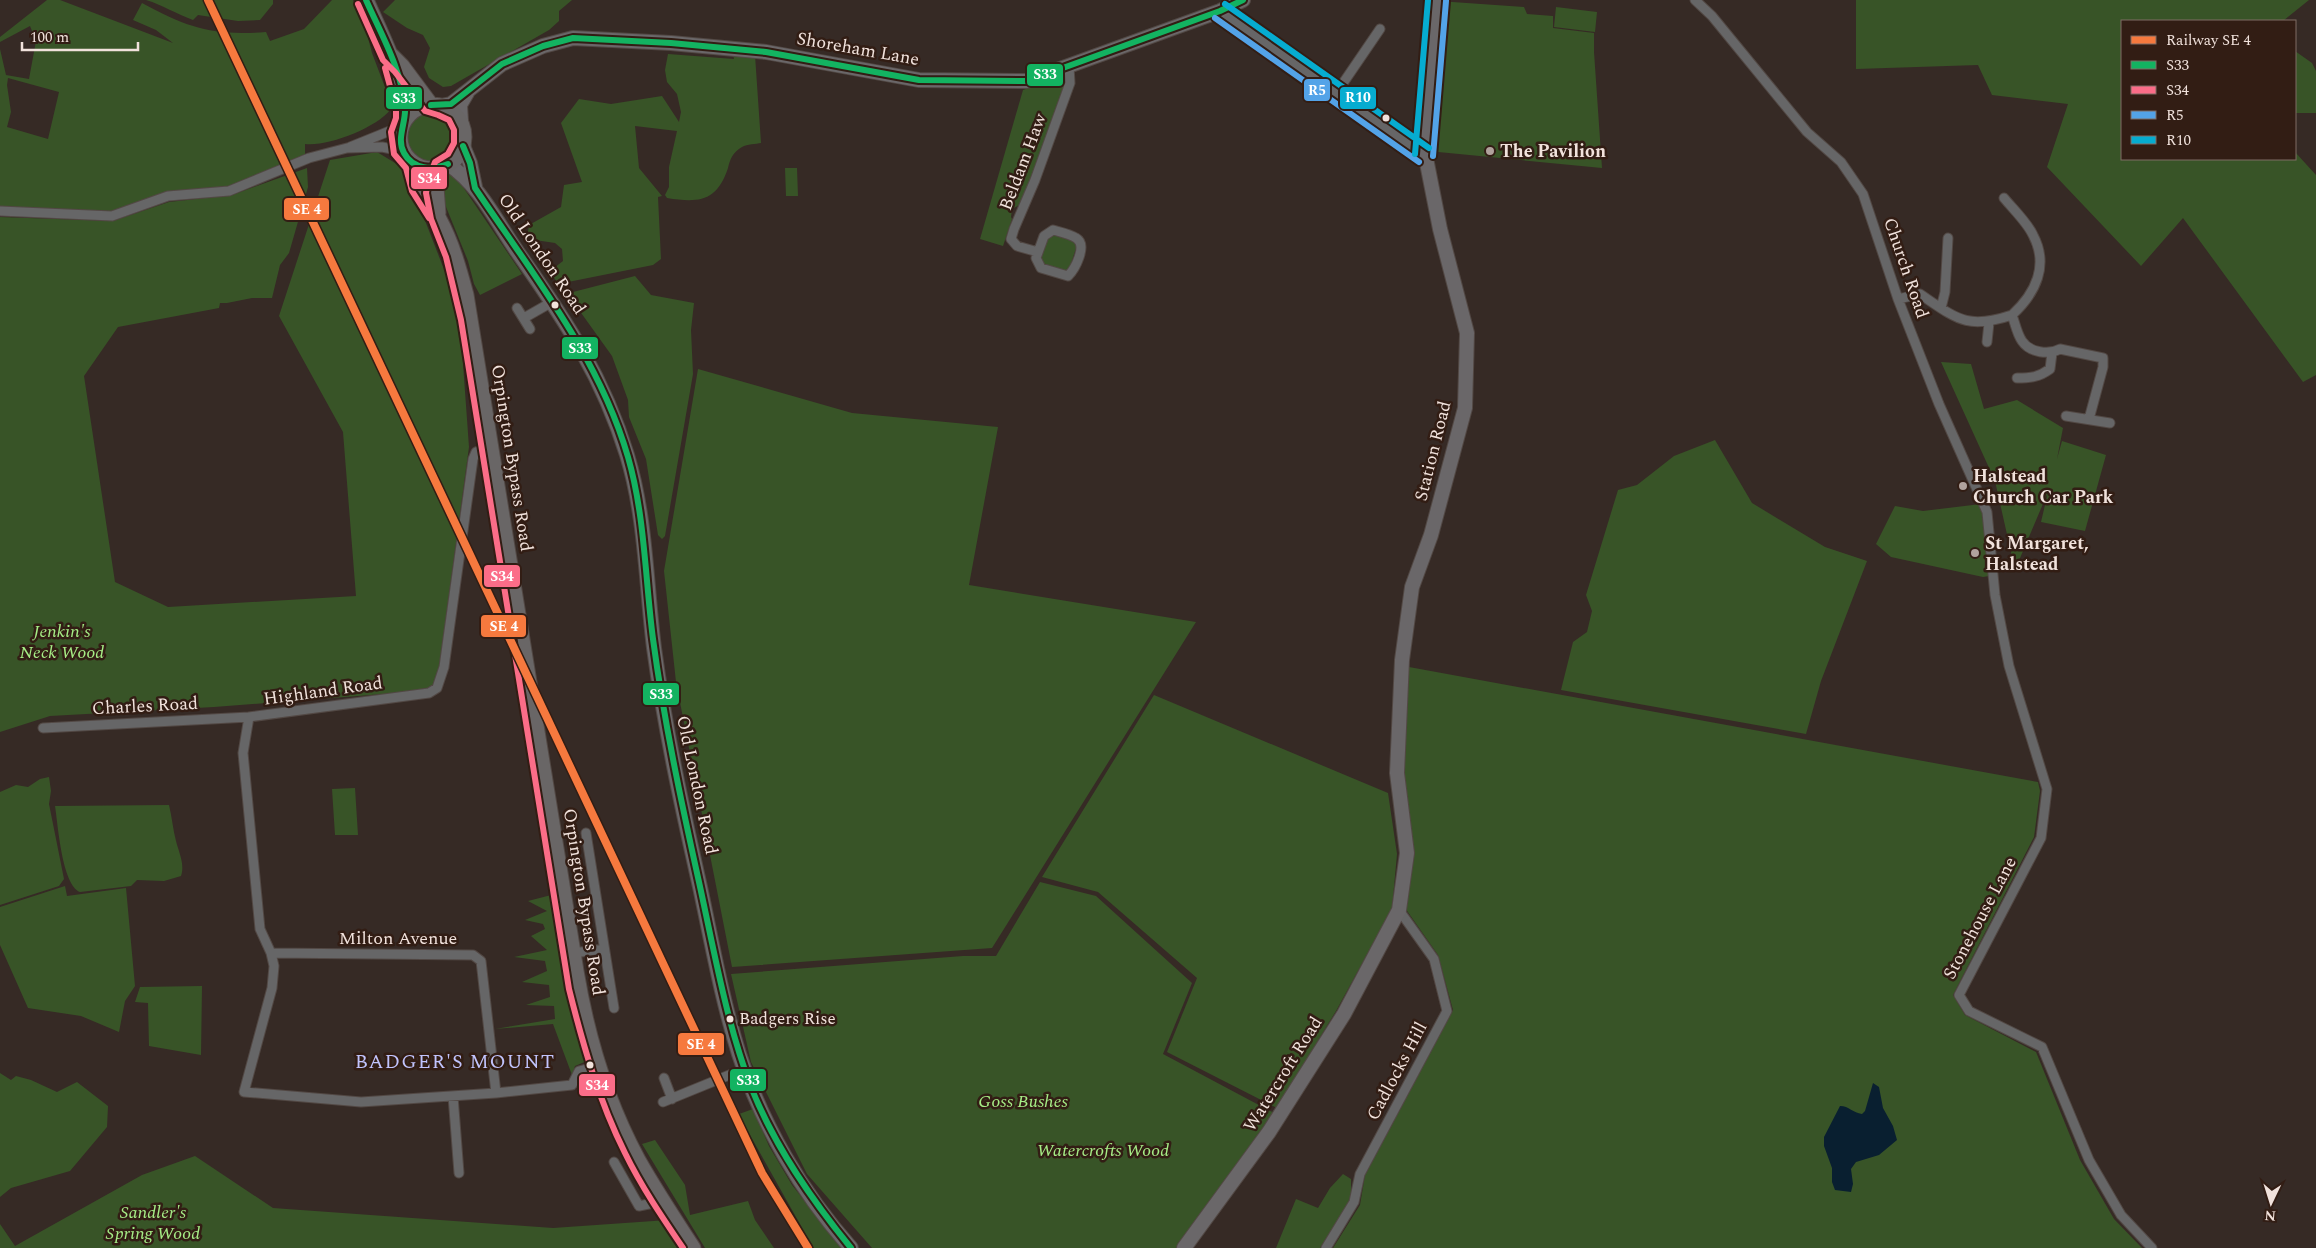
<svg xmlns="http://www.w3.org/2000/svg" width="2316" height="1248" viewBox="0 0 2316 1248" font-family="Spectral,serif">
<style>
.green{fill:#385427;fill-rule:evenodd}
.water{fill:#091f30}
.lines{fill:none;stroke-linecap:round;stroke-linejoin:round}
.street-casing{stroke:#524844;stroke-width:11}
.secondary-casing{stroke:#524844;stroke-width:16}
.primary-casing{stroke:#524844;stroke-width:17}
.street{stroke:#666667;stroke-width:9}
.secondary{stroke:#6a6769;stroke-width:14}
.primary{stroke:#696666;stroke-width:15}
.bus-1-casing{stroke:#321d14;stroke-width:10}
.bus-2-casing{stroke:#321d14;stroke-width:10}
.bus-3-casing{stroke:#321d14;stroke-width:10}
.bus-4-casing{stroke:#321d14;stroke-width:10}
.bus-1{stroke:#13b361;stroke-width:6}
.bus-2{stroke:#fb6d88;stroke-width:6}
.bus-3{stroke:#53a3e8;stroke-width:6}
.bus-4{stroke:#06acd0;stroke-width:6}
.rail-1-casing{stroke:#321d14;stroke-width:11}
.rail-1{stroke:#f6793e;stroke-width:8}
.bus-dot{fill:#f1e2dc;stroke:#321d14;stroke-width:2}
.poi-dot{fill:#b0a29c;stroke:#321d14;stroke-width:2}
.labels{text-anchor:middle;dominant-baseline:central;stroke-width:5;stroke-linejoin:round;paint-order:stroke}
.bus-label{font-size:17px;fill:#f1e2dc;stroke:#321d14;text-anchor:start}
.street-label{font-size:18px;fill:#f1e2dc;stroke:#321d14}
.poi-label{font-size:18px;font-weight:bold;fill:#f1e2dc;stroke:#321d14;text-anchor:start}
.park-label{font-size:18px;font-style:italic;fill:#a6ed86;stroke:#321d14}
.quarter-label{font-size:20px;letter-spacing:1px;fill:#c1c4fd;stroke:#321d14}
.line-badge{stroke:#321d14;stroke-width:2}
.badge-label{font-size:14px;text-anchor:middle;font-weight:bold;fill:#fff}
</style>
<rect width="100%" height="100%" fill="#362a25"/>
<path class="green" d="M 47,0 L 60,0 L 173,43 L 156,30 L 133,20 L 142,3 C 188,28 213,36 266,32 L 270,41 L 304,29 L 332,0 L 353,0 L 366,30 L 372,53 L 386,90 L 390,110 C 376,128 327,147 305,144 L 305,157 L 229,186 L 167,192 L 113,211 L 0,208 L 0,49 L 6,75 L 29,79 L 36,41 L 30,26 L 0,42 L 0,37 ZM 8,78 L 59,92 L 48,139 L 7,127 L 11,112 L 7,85 Z
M 146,0 L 273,0 L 273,4 L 260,20 L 238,21 L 198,15 L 193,20 C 176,14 163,5 146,0 Z
M 395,0 L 572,0 L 559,11 L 559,21 L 549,30 L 451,86 L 443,87 L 429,78 L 424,67 L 430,48 L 423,35 L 407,28 L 383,12 Z
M 1856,0 L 2309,0 L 2283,21 L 2122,21 L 2122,159 L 2295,159 L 2295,152 L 2316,175 L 2316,375 L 2303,382 L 2183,218 L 2141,266 L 2047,167 L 2068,104 L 1992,95 L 1978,65 L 1856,69 Z
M 1438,1 L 1524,7 L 1527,14 L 1553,16 L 1553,28 L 1594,33 L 1594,52 L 1602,168 L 1428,151 Z
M 1556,7 L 1597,12 L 1595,32 L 1554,27 Z
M 2295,51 L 2312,63 L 2316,71 L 2316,113 L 2295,113 Z
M 668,54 L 734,59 L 733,54 L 755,55 L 761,143 C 756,144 747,144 742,147 C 733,152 730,159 728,168 C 717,202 698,203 667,198 L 665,195 L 669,187 L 669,167 L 677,131 L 635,126 L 639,168 L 662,196 L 658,197 L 661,259 L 653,265 L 558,284 L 550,271 L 563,261 L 562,249 L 555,243 L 535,240 L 528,232 L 529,225 L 561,207 L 564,185 L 582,182 L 561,123 L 579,99 L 611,104 L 662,96 L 679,122 L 681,112 L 677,94 L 667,82 L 665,70 Z
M 1068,74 L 1023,203 L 1012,209 L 1011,217 L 1012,219 L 1003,246 L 980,239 L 1023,90 Z
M405 137a27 27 0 1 1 54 0a27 27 0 1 1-54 0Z
M 377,152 L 405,169 L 459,308 L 469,447 L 436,690 L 214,707 L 50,716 L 0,732 L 0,217 L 113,221 L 169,202 L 232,195 L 307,168 L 308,187 L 289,253 L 280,265 L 272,298 L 252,298 L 227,303 L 220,303 L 219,308 L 118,327 L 84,376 L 115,582 L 168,607 L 356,596 L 343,432 L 279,316 L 330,160 Z
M 785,168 L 797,168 L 798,196 L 786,196 Z
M 449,173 L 459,181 L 522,274 L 480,295 L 474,284 L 468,261 L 442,197 L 446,174 Z
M 1055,235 L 1072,240 L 1077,245 L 1069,270 L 1063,273 L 1044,266 L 1039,258 L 1048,238 Z
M 635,276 L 651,295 L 694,303 L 691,330 L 693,374 L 665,536 L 662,539 L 658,535 L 646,459 L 629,417 L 628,400 L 612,356 L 579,310 L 571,304 L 573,292 Z
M 1941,362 L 1971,364 L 1984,409 L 2017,400 L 2063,428 L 2057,459 L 2062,441 L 2106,455 L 2085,531 L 2041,522 L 2048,492 L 2015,570 L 1995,481 Z
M 698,369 L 852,413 L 998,427 L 969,585 L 1196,622 L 992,948 L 732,967 L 676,682 L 664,571 Z
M 1715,440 L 1752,503 L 1825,547 L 1867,561 L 1821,681 L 1806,734 L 1561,690 L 1573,642 L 1587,632 L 1592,611 L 1586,595 L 1618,490 L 1637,485 L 1674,456 Z
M 1981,504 L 1985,514 L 1989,576 L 1983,577 L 1891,557 L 1876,544 L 1895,506 L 1923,511 Z
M 1409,667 L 2038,782 L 2040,791 L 2034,837 L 1953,995 L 1965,1015 L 2036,1052 L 2080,1160 L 2114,1219 L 2142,1248 L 1333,1248 L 1360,1205 L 1365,1175 L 1453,1010 L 1438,955 L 1405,908 L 1414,851 L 1404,771 Z
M 1154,695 L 1388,793 L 1397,854 L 1392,909 L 1336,1011 L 1277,1108 L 1167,1052 L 1197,978 L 1098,892 L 1042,877 Z
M 49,777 L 51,791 L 49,804 L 64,879 L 59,886 L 0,905 L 0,792 L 16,785 L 28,787 L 40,779 Z
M 355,788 L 358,835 L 335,835 L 332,789 Z
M 169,805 C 172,817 173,830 176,841 C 179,853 185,864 181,876 L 164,881 L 137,880 L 131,886 L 80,892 C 62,885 58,825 55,806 Z
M 1040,882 L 1096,896 L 1192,983 L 1163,1054 L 1276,1114 L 1180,1248 L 872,1248 L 807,1174 L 751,1062 L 731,974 L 963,956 L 996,956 Z
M 65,886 L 67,896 L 126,888 L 135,986 L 125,1001 L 119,1032 L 81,1016 L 28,1008 L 0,945 L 0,907 Z
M 559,893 L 589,1060 L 575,1066 L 572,1075 L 553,1024 L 495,1029 L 555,1019 L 554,1006 L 526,1005 L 550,997 L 549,985 L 522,982 L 547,971 L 545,961 L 514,957 L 547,950 L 531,936 L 545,929 L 543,924 L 525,920 L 547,911 L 528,901 Z
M 202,986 L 201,1055 L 149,1046 L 148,1003 L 135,1002 L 140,987 Z
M 0,1073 L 11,1080 L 16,1076 L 31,1080 L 57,1092 L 77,1082 L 108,1106 L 107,1127 L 70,1171 L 11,1188 L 0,1197 Z
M 753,1109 L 769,1146 L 792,1185 L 842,1248 L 814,1248 L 810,1242 L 741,1119 L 739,1114 Z
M 655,1140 L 685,1185 L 690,1215 L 748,1201 L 755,1220 L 774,1248 L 705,1248 L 642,1144 Z
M 195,1156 L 273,1208 L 553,1228 L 668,1220 L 683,1248 L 0,1248 L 0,1224 L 15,1246 L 142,1175 Z
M 1343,1174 L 1351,1179 L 1351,1200 L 1320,1248 L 1276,1248 L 1296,1199 L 1318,1208 L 1330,1188 Z"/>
<path class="water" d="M 1873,1083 L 1879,1087 L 1883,1108 L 1893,1126 L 1897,1140 L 1879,1155 L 1856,1162 L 1851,1169 L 1853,1184 L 1851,1192 L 1835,1190 L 1832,1182 L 1832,1168 L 1824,1146 L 1824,1137 L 1840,1106 C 1849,1106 1853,1113 1862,1114 L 1865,1111 Z"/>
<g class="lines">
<g class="street-casing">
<path id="street" d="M 1695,0 L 1712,16 L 1807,132 L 1841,162 L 1863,194 L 1898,299 L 1939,404 L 1987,512 L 1995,595 L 2009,666 L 2047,789 L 2041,838 L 1959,995 L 1969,1011 L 2042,1047 L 2089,1160 L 2121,1215 L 2152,1248
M 1220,11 L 1424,155
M 1337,92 L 1380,29
M 350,147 L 402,126
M 2004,198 C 2013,209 2027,222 2033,235 C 2049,265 2036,293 2012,315
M 0,211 L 112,216 L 168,196 L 229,191 L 309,158 L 347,148 L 382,147 L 402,151
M 1053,230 C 1060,232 1070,234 1076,238 C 1088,245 1075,269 1068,276 L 1041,268 L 1036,258 L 1044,236 Z
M 1038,252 L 1017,246 L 1011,239 L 1014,229 L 1035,180 L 1070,83 L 1069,66
M 1898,299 L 1920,294 C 1957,319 1967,330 2012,315 C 2015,323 2017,334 2022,341 C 2030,353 2049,355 2060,349 L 2103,358 L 2103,367 L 2089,419
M 517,308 L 530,329
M 1941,308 L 1945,292 L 1948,238
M 524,318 L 552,302
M 1987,342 L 1989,323
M 2017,378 C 2031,378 2039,377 2050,369 L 2052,353
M 2066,416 L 2110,423
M 490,447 L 476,452 L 473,459 L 444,667 L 437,688 L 429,693 L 249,717 L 243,753 L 260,929 L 271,953 L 274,966 L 272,988 L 244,1092 L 361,1102 L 496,1093 L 572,1085 L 579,1071 L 598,1066
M 43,728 L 249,717
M 586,833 L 614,1008
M 271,953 L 473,955 L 481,961 L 496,1093
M 573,953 L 604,949
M 664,1078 L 672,1099
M 453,1096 L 459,1173
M 663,1102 L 744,1069
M 614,1162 L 639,1206 L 663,1201
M 1326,1248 L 1354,1202 L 1360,1174 L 1447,1011 L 1434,959 L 1399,910"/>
</g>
<g class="secondary-casing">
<path id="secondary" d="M 441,106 L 451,104 L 502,64 L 543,46 L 573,38 L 671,43 L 766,52 L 919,80 L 1027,81 L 1220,11 L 1243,0
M 461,121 L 460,105 L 467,93
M 463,146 L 470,163 L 475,187
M 448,164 C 481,186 498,225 521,257 C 567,323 603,377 627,455 C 646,517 646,584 654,648 C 665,729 682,807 700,887 C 712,943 722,1000 739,1054 C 762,1125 802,1193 851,1248
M 1184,1248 L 1269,1132 L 1344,1014 L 1399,910 L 1407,853 L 1397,773 L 1402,660 L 1412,587 L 1431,535 L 1465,408 L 1467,333 L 1440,229 L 1424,148 L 1437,0"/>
</g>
<g class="primary-casing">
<path id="primary" d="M 366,0 C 382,37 405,78 405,120
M 391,55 L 402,66 L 431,105
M400 137a32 32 0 1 1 64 0a32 32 0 1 1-64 0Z
M 414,164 C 416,186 430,199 439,219 C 452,243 459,269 466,295 L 576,971 C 587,1037 606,1101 638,1160 C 655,1190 674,1219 693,1248
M 438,213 L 436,187 L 442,167"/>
</g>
<use href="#street" class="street"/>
<use href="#secondary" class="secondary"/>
<use href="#primary" class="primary"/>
<g class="bus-1-casing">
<path id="bus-1" d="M 366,0 C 381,34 402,70 405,108 C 406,123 396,139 404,153 C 413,170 433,170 448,164
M 431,105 L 451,104 L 502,64 L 543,46 L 573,38 L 671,43 L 766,52 L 919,80 L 1027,81 L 1220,11 L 1243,0
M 463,146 L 470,163 L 475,188 C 532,273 599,357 628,457 C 645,516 645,578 653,639 C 664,721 681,801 699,882 C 714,950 726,1021 751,1087 C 775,1147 811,1199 851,1248"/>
</g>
<g class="bus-2-casing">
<path id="bus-2" d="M 358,4 L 383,60 L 395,72 L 425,111 L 438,115 L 449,120 L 454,130 L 454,143 L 448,154 L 435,162 L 428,181 L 426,193 L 431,219 L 446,257 L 461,320 L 569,989 C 583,1045 599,1101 625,1153 C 641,1186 662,1217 683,1248
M 385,68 L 396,108 L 396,118 L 391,132 L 394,154 L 406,168 L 412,191 L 429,218"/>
</g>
<g class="bus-3-casing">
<path id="bus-3" d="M 1215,18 L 1419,162
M 1433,156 L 1446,1"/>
</g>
<g class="bus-4-casing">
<path id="bus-4" d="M 1225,4 L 1429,148
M 1415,154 L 1428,0"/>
</g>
<use href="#bus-1" class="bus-1"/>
<use href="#bus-2" class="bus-2"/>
<use href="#bus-3" class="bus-3"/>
<use href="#bus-4" class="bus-4"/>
<g class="rail-1-casing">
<path id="rail-1" d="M 208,0 L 762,1173 L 808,1248"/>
</g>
<use href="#rail-1" class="rail-1"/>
</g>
<g class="bus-dot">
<circle cx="1386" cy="118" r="4.5"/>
<circle cx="555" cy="305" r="4.5"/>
<circle cx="730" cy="1019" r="4.5"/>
<circle cx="590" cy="1065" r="4.5"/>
</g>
<g class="poi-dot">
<circle cx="1490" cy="151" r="5"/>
<circle cx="1963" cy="486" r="5"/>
<circle cx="1975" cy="553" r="5"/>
</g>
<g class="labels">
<g class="bus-label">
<text x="739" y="1019">Badgers Rise</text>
</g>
<g class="street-label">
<text transform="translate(858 49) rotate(10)">Shoreham Lane</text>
<text transform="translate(1023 162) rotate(-69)">Beldam Haw</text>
<text transform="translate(542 254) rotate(56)">Old London Road</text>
<text transform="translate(1906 268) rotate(71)">Church Road</text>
<text transform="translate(1433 451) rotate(-76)">Station Road</text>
<text transform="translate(512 458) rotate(81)">Orpington Bypass Road</text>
<text transform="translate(323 691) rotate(-8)">Highland Road</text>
<text transform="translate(145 706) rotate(-3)">Charles Road</text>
<text transform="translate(697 785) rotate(78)">Old London Road</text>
<text transform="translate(584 902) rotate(81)">Orpington Bypass Road</text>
<text transform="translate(1980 918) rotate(-62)">Stonehouse Lane</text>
<text x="398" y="938">Milton Avenue</text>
<text transform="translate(1397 1071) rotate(-62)">Cadlocks Hill</text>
<text transform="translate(1283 1074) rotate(-58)">Watercroft Road</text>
</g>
<g class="poi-label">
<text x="1500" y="151">The Pavilion</text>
<text x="1973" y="476">Halstead<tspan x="1973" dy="21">Church Car Park</tspan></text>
<text x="1985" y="543">St Margaret,<tspan x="1985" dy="21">Halstead</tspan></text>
</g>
<g class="park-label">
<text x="62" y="631">Jenkin's<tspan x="62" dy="21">Neck Wood</tspan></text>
<text x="1023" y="1101">Goss Bushes</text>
<text x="1103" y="1150">Watercrofts Wood</text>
<text x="153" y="1212">Sandler's<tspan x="153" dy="21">Spring Wood</tspan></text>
</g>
<g class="quarter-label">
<text x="455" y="1062">BADGER'S MOUNT</text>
</g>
</g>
<g class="line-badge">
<rect x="1026" y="63" width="38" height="24" rx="5" fill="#13b361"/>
<rect x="1303" y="78" width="28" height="24" rx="5" fill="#53a3e8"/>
<rect x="1339" y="86" width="38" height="24" rx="5" fill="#06acd0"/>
<rect x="385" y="86" width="38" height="24" rx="5" fill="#13b361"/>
<rect x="410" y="166" width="38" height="24" rx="5" fill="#fb6d88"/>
<rect x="283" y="197" width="47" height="24" rx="5" fill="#f6793e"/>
<rect x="561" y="336" width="38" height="24" rx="5" fill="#13b361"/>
<rect x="483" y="564" width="38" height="24" rx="5" fill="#fb6d88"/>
<rect x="480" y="614" width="47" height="24" rx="5" fill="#f6793e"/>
<rect x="642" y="682" width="38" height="24" rx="5" fill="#13b361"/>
<rect x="677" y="1032" width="48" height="24" rx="5" fill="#f6793e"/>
<rect x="729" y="1068" width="38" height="24" rx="5" fill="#13b361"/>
<rect x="578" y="1073" width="38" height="24" rx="5" fill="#fb6d88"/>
</g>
<g class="badge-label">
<text x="1045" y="79">S33</text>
<text x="1317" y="95">R5</text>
<text x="1358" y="102">R10</text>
<text x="404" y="103">S33</text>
<text x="429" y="183">S34</text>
<text x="307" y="214">SE 4</text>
<text x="580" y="353">S33</text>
<text x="502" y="581">S34</text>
<text x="504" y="631">SE 4</text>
<text x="661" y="699">S33</text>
<text x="701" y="1049">SE 4</text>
<text x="748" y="1085">S33</text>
<text x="597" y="1090">S34</text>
</g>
<rect x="2121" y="20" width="175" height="140" fill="#321d14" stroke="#7e6c64"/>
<rect x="2131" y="36" width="25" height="8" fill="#f6793e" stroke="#7e6c64"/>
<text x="2166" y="45" font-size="15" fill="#f1e2dc">Railway SE 4</text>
<rect x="2131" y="61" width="25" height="8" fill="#13b361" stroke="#7e6c64"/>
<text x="2166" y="70" font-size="15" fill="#f1e2dc">S33</text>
<rect x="2131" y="86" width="25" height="8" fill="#fb6d88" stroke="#7e6c64"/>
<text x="2166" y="95" font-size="15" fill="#f1e2dc">S34</text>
<rect x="2131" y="111" width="25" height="8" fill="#53a3e8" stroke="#7e6c64"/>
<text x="2166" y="120" font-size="15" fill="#f1e2dc">R5</text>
<rect x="2131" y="136" width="25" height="8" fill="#06acd0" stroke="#7e6c64"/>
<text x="2166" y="145" font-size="15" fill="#f1e2dc">R10</text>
<g transform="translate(2271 1203) rotate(184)" stroke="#321d14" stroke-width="4" paint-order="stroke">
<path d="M0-4L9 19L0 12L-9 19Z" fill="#f1e2dc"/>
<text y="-8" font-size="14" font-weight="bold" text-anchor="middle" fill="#f1e2dc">N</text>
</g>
<path d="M22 42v8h116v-8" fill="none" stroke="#f1e2dc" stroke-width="2.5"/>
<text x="30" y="42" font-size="15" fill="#f1e2dc" stroke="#321d14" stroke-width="4" paint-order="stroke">100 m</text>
</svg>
